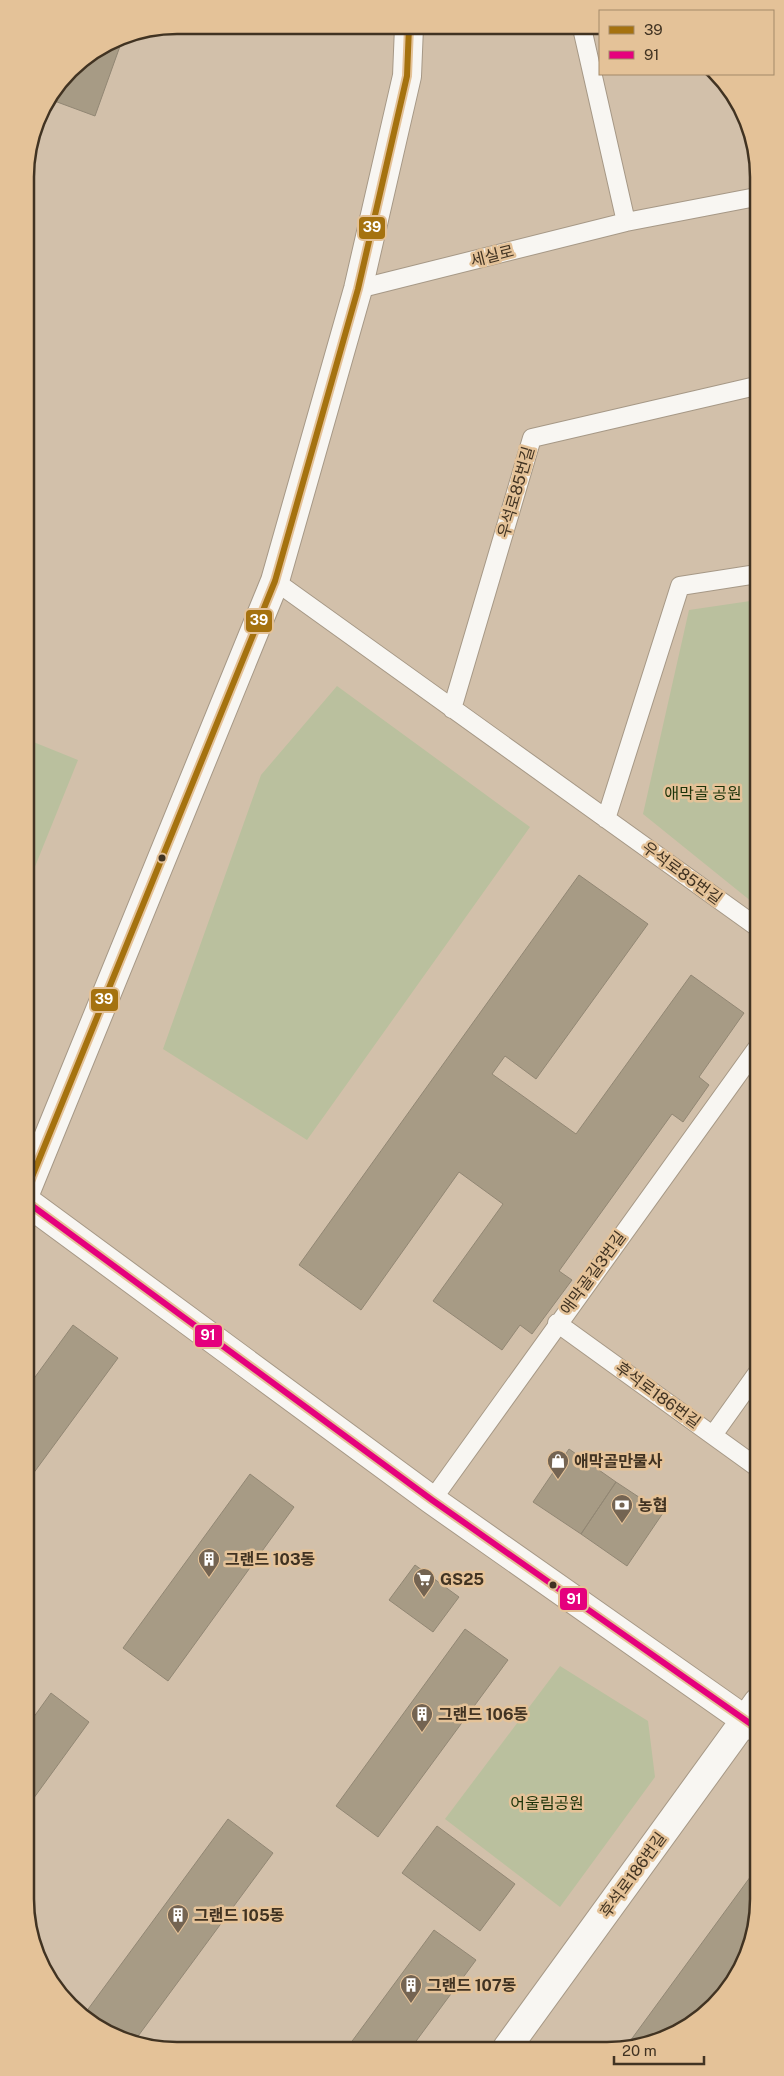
<svg xmlns="http://www.w3.org/2000/svg" width="784" height="2076" viewBox="0 0 784 2076" font-family="'Public Sans','Noto Sans KR',sans-serif">
<style>
.park{fill:#bac09e}
.building{fill:#a79b85;stroke:#928774}
.lines{fill:none;stroke-linecap:round;stroke-linejoin:round}
.service-casing{stroke:#a69886;stroke-width:20}
.minor-casing{stroke:#a69886;stroke-width:30}
.service{stroke:#f8f6f2;stroke-width:18}
.minor{stroke:#f8f6f2;stroke-width:28}
.bus-1-casing{stroke:#e4c298;stroke-width:10}
.bus-2-casing{stroke:#e4c298;stroke-width:10}
.bus-1{stroke:#a5720f;stroke-width:6}
.bus-2{stroke:#e5007d;stroke-width:6}
.bus-dot{fill:#413322;stroke:#e4c298;stroke-width:2}
.labels{text-anchor:middle;dominant-baseline:central;stroke-width:5;stroke-linejoin:round;paint-order:stroke}
.street-label{font-size:16px;fill:#413322;stroke:#e4c298}
.park-label{font-size:16px;fill:#1c3309;stroke:#e4c298}
.poi-label{font-size:16px;font-weight:bold;fill:#413322;stroke:#e4c298;text-anchor:start}
.rim{fill:none;stroke:#413322;stroke-width:2.5}
.line-badge{stroke:#e4c298;stroke-width:2}
.badge-label{font-size:14px;text-anchor:middle;font-weight:bold;fill:#fff}
</style>
<rect width="100%" height="100%" fill="#d2c0aa"/>
<path class="park" d="M 757,600 L 757,906 L 643,814 L 689,610 Z
M 337,686 L 530,827 L 307,1140 L 163,1049 L 261,775 Z
M 26,739 L 78,760 L 26,889 Z
M 560,1666 L 648,1721 L 655,1777 L 560,1907 L 445,1819 Z"/>
<path class="building" d="M 124,35 L 95,116 L 49,99 L 77,63 Z
M 579,875 L 648,924 L 536,1079 L 505,1056 L 492,1074 L 576,1134 L 691,975 L 744,1013 L 699,1077 L 709,1085 L 683,1122 L 672,1114 L 559,1271 L 572,1280 L 532,1334 L 520,1325 L 502,1350 L 433,1301 L 503,1204 L 459,1172 L 361,1310 L 299,1265 Z
M 73,1325 L 118,1358 L 27,1482 L 27,1388 Z
M 569,1449 L 616,1482 L 581,1534 L 533,1502 Z
M 250,1474 L 294,1507 L 168,1681 L 123,1648 Z
M 616,1482 L 663,1513 L 627,1566 L 581,1534 Z
M 415,1565 L 459,1597 L 433,1632 L 389,1600 Z
M 465,1629 L 508,1660 L 378,1837 L 336,1806 Z
M 51,1693 L 89,1722 L 28,1806 L 28,1725 Z
M 228,1819 L 273,1853 L 133,2043 L 110,2035 L 83,2016 Z
M 437,1826 L 515,1884 L 480,1931 L 402,1873 Z
M 759,1865 L 759,1909 L 748,1957 L 721,1999 L 683,2030 L 637,2048 L 625,2048 Z
M 434,1930 L 476,1960 L 411,2048 L 347,2048 Z"/>
<g class="lines">
<g class="service-casing">
<path id="service" d="M 582,28 L 626,222
M 358,289 L 626,222 L 756,197
M 275,581 L 757,927
M 452,709 L 532,438 L 756,386
M 606,819 L 680,586 L 757,574
M 557,1323 L 758,1468
M 713,1435 L 758,1372
M 432,1500 L 757,1048"/>
</g>
<g class="minor-casing">
<path id="minor" d="M 27,1189 L 275,581 L 358,289 L 407,76 L 409,27
M 27,1202 L 432,1500 L 758,1729
M 507,2048 L 758,1702"/>
</g>
<use href="#service" class="service"/>
<use href="#minor" class="minor"/>
<g class="bus-1-casing">
<path id="bus-1" d="M 27,1189 L 275,581 L 358,289 L 407,76 L 409,27"/>
</g>
<g class="bus-2-casing">
<path id="bus-2" d="M 27,1202 L 432,1500 L 758,1729"/>
</g>
<use href="#bus-1" class="bus-1"/>
<use href="#bus-2" class="bus-2"/>
</g>
<defs>
<g id="shop-pin" transform="scale(1.125)"><path d="M0 17L-7.5 6A9.5 9.5 0 1 1 7.5 6Z" fill="#746452" stroke="#e4c298"/><path d="M-5-2.5h2.3a2.7 3.5 0 0 1 5.4 0H5L5.5 6h-11ZM-1.5-2.5h3a1.5 2.3 0 0 0-3 0Z" fill="#fff"/></g>
<g id="bank-pin" transform="scale(1.125)"><path d="M0 17L-7.5 6A9.5 9.5 0 1 1 7.5 6Z" fill="#746452" stroke="#e4c298"/><path d="M-6-4H6V4H-6ZM0-2.3a2.3 2.3 0 1 0 0 4.6a2.3 2.3 0 1 0 0-4.6Z" fill="#fff"/></g>
<g id="building-pin" transform="scale(1.125)"><path d="M0 17L-7.5 6A9.5 9.5 0 1 1 7.5 6Z" fill="#746452" stroke="#e4c298"/><path d="M-4-6H4V6H1V3H-1V6H-4ZM-2.5-4.3h1.7v1.8h-1.7ZM.8-4.3h1.7v1.8H.8ZM-2.5-1h1.7V.8h-1.7ZM.8-1h1.7V.8H.8Z" fill="#fff"/></g>
<g id="supermarket-pin" transform="scale(1.125)"><path d="M0 17L-7.5 6A9.5 9.5 0 1 1 7.5 6Z" fill="#746452" stroke="#e4c298"/><path d="M-6-5.5h2.5l.6 2H6L4.5 2H-2.5L-4.4-4H-6ZM-1.5 3.2a1.3 1.3 0 1 0 .1 0ZM3 3.2a1.3 1.3 0 1 0 .1 0Z" fill="#fff"/></g>
</defs>
<g fill-rule="evenodd">
<use href="#shop-pin" x="558" y="1461"/>
<use href="#bank-pin" x="622" y="1505"/>
<use href="#building-pin" x="209" y="1559"/>
<use href="#supermarket-pin" x="424" y="1579"/>
<use href="#building-pin" x="422" y="1714"/>
<use href="#building-pin" x="178" y="1915"/>
<use href="#building-pin" x="411" y="1985"/>
</g>
<g class="bus-dot">
<circle cx="162" cy="858" r="4.5"/>
<circle cx="553" cy="1585" r="4.5"/>
</g>
<g class="labels">
<g class="street-label">
<text transform="translate(492 256) rotate(-14)">세실로</text>
<text transform="translate(516 492) rotate(-74)">우석로85번길</text>
<text transform="translate(682 873) rotate(36)">우석로85번길</text>
<text transform="translate(593 1273) rotate(-54)">애막골길3번길</text>
<text transform="translate(658 1395) rotate(36)">후석로186번길</text>
<text transform="translate(633 1875) rotate(-54)">후석로186번길</text>
</g>
<g class="park-label">
<text x="703" y="793">애막골 공원</text>
<text x="547" y="1803">어울림공원</text>
</g>
<g class="poi-label">
<text x="574" y="1461">애막골만물사</text>
<text x="638" y="1505">농협</text>
<text x="225" y="1559">그랜드 103동</text>
<text x="440" y="1579">GS25</text>
<text x="438" y="1714">그랜드 106동</text>
<text x="194" y="1915">그랜드 105동</text>
<text x="427" y="1985">그랜드 107동</text>
</g>
</g>
<path d="M0 0H784V2076H0ZM177 34H607A143 143 0 0 1 750 177V1899A143 143 0 0 1 607 2042H177A143 143 0 0 1 34 1899V177A143 143 0 0 1 177 34Z" fill="#e4c298" fill-rule="evenodd"/>
<path class="rim" d="M177 34H607A143 143 0 0 1 750 177V1899A143 143 0 0 1 607 2042H177A143 143 0 0 1 34 1899V177A143 143 0 0 1 177 34Z"/>
<g class="line-badge">
<rect x="358" y="216" width="28" height="24" rx="5" fill="#a5720f"/>
<rect x="245" y="609" width="28" height="24" rx="5" fill="#a5720f"/>
<rect x="90" y="988" width="29" height="24" rx="5" fill="#a5720f"/>
<rect x="194" y="1324" width="29" height="24" rx="5" fill="#e5007d"/>
<rect x="559" y="1587" width="29" height="24" rx="5" fill="#e5007d"/>
</g>
<g class="badge-label">
<text x="372" y="232">39</text>
<text x="259" y="625">39</text>
<text x="104" y="1004">39</text>
<text x="208" y="1340">91</text>
<text x="574" y="1604">91</text>
</g>
<rect x="599" y="10" width="175" height="65" fill="#e4c298" stroke="#a38969"/>
<rect x="609" y="26" width="25" height="8" fill="#a5720f" stroke="#a38969"/>
<text x="644" y="35" font-size="15" fill="#413322">39</text>
<rect x="609" y="51" width="25" height="8" fill="#e5007d" stroke="#a38969"/>
<text x="644" y="60" font-size="15" fill="#413322">91</text>
<path d="M614 2056v8h90v-8" fill="none" stroke="#413322" stroke-width="2.5"/>
<text x="622" y="2056" font-size="15" fill="#413322" stroke="#e4c298" stroke-width="4" paint-order="stroke">20 m</text>
</svg>
